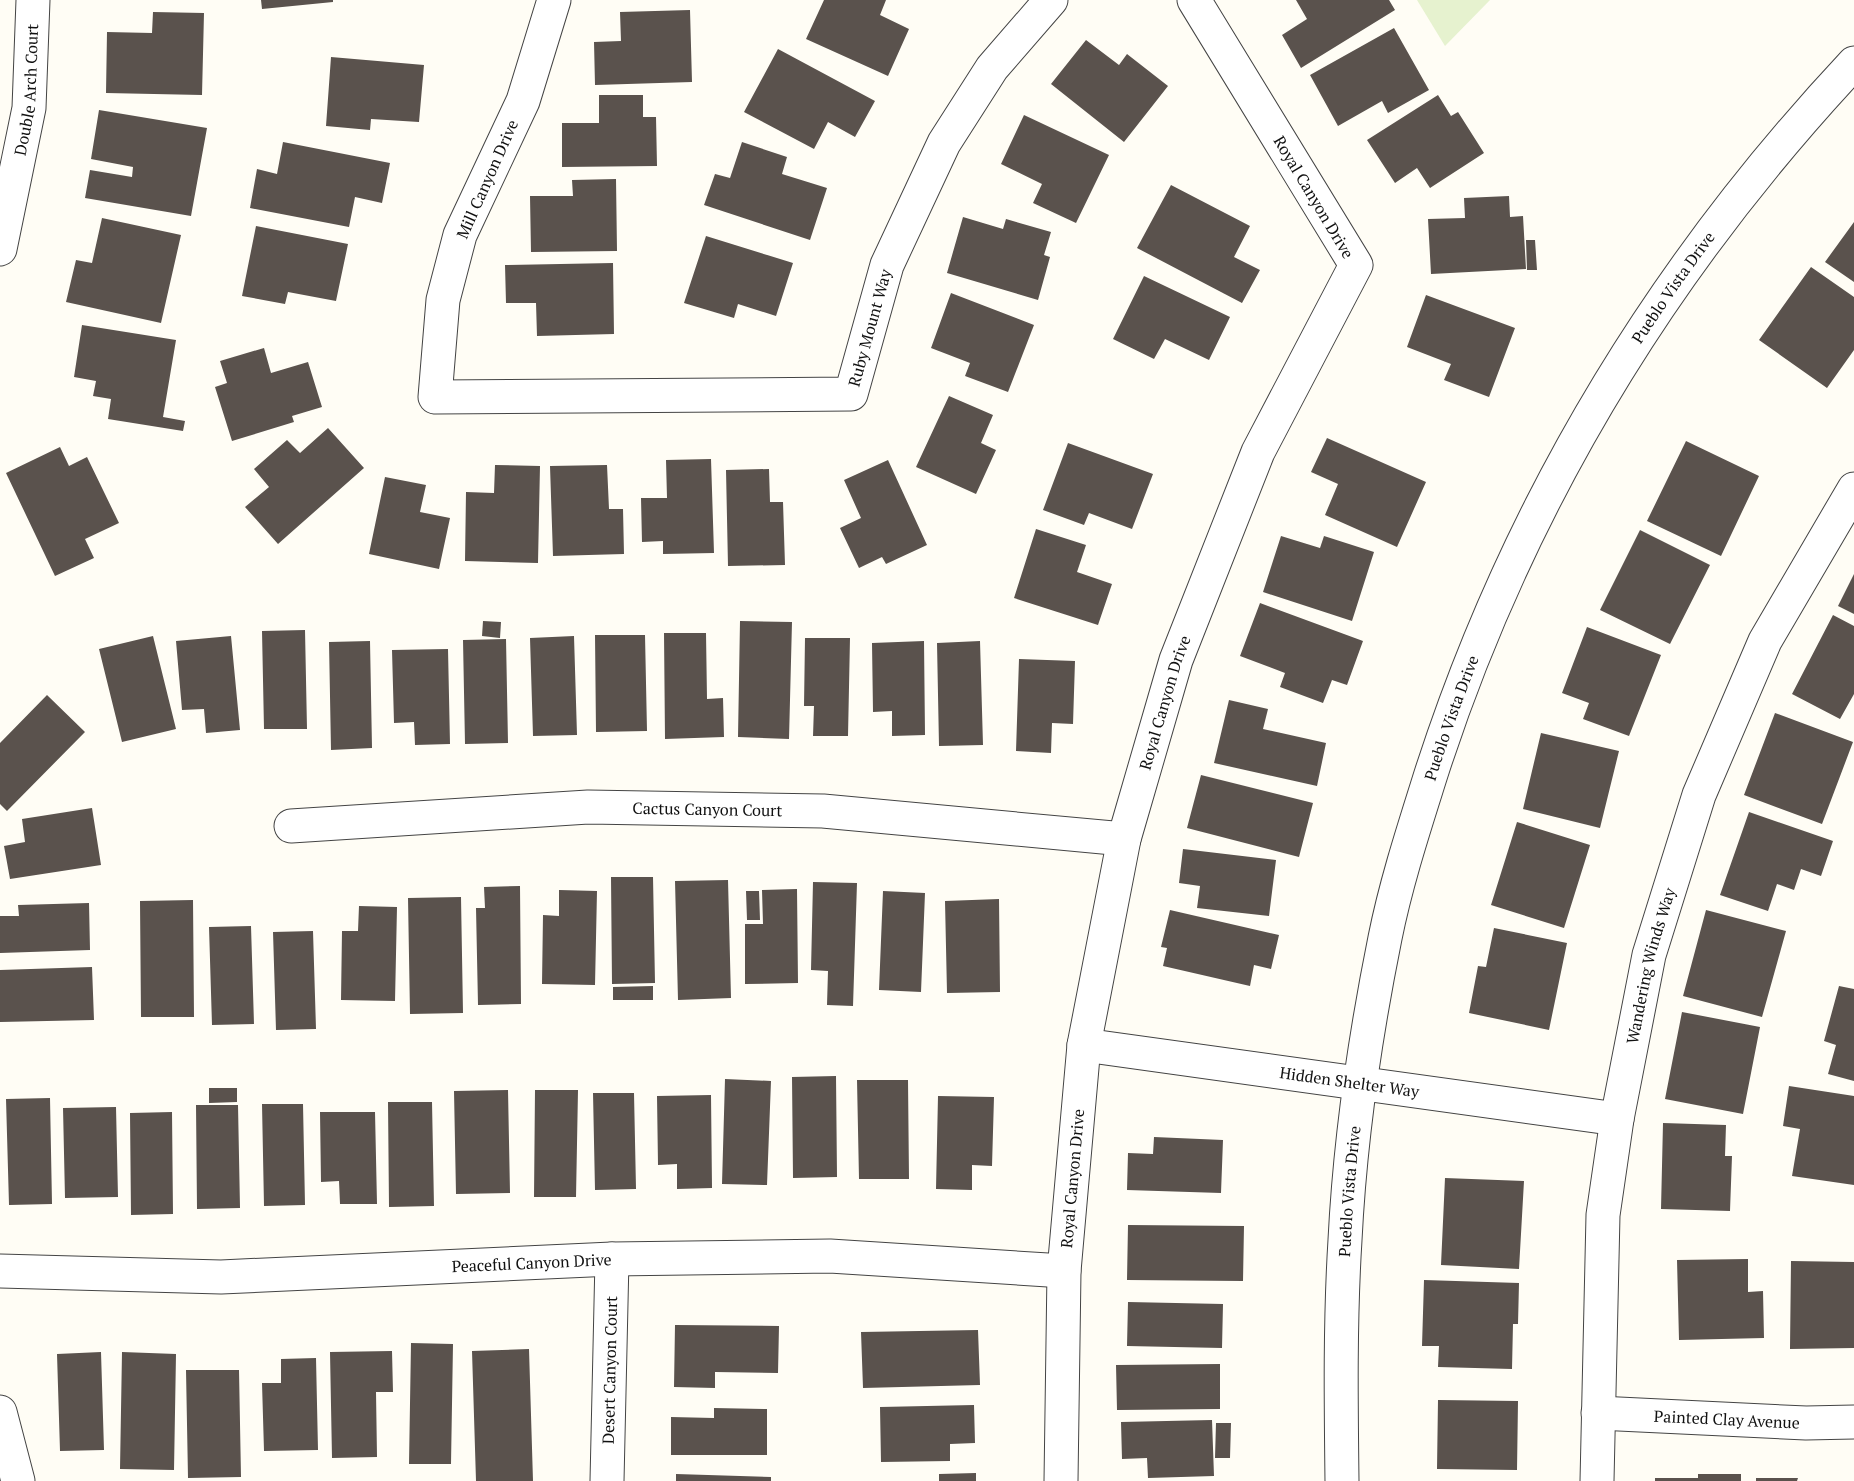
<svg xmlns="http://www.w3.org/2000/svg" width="1854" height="1481" viewBox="0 0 1854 1481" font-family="'PT Serif',serif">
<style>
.pitch{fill:#e6f2cf}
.building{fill:#5a524d}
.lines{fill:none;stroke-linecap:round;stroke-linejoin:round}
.minor-casing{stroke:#444;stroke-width:35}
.tertiary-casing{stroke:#444;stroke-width:35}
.minor{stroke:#fff;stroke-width:33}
.tertiary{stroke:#fff;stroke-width:33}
.labels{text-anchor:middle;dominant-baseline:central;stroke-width:6;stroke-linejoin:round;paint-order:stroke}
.street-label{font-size:16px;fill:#111;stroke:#fff}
</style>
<rect width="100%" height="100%" fill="#fffdf5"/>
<path class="pitch" d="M 1417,0 L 1490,0 L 1445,46 Z"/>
<path class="building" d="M 261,0 L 333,0 L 333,2 L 262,9 Z
M 824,0 L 886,0 L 880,15 L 909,29 L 888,76 L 806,39 Z
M 1296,0 L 1389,0 L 1395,10 L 1301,68 L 1282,35 L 1307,19 Z
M 690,10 L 692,82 L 595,85 L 594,42 L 621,41 L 620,12 Z
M 153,12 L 204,13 L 202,95 L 106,93 L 107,32 L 152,33 Z
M 1394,28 L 1429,90 L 1388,113 L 1382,101 L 1338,126 L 1310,75 Z
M 1086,40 L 1119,65 L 1127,54 L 1168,86 L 1124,142 L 1051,84 Z
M 778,49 L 875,101 L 855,137 L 828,122 L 814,149 L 744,112 Z
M 331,57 L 424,65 L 419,122 L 371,119 L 370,130 L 326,126 Z
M 599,95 L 643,95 L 643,117 L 656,117 L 657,166 L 562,167 L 562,123 L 599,123 Z
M 1438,95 L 1451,116 L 1458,112 L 1484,153 L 1430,188 L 1417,168 L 1395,183 L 1367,140 Z
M 99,110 L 207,128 L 191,216 L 85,198 L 90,170 L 132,177 L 133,167 L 91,159 Z
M 1024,115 L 1109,155 L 1076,223 L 1033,203 L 1042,184 L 1001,164 Z
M 283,142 L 390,163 L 382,203 L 355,197 L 349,227 L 250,208 L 257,169 L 277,174 Z
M 742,142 L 787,157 L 782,174 L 827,188 L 810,240 L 704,205 L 715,174 L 730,178 Z
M 616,179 L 617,251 L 531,252 L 530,196 L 573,196 L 572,180 Z
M 1171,185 L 1250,226 L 1234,257 L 1260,270 L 1242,303 L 1137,248 Z
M 1509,196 L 1510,217 L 1523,216 L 1526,269 L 1431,274 L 1428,219 L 1465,218 L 1464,198 Z
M 963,217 L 1003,229 L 1006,219 L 1051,232 L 1044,255 L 1050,257 L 1038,300 L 947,273 Z
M 102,218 L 181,235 L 161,323 L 66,302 L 76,260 L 92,263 Z
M 1854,222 L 1854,282 L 1825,262 Z
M 256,226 L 348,244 L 336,301 L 288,292 L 285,304 L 242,296 Z
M 706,236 L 793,263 L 776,316 L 738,304 L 734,318 L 684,303 Z
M 1526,240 L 1535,240 L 1537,270 L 1527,270 Z
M 613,263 L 614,334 L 537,336 L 536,303 L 506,303 L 505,265 Z
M 1811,267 L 1854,297 L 1854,350 L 1827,388 L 1759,340 Z
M 1144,276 L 1230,317 L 1209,360 L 1165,339 L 1154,359 L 1113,339 Z
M 951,293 L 1034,325 L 1008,392 L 965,376 L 970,363 L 931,348 Z
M 1426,295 L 1515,328 L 1489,397 L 1444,380 L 1451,364 L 1407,347 Z
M 82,325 L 176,340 L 163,417 L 185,421 L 183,431 L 108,419 L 111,399 L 93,396 L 96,381 L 74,377 Z
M 264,348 L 271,373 L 308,362 L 322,407 L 292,416 L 294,422 L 232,441 L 215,387 L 227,383 L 220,361 Z
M 949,396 L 993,415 L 981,443 L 996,450 L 976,494 L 916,467 Z
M 328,428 L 364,468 L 278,544 L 245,507 L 269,487 L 254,469 L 287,440 L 300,453 Z
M 1327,438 L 1426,482 L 1397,547 L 1325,515 L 1338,484 L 1311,472 Z
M 1686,441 L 1759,476 L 1721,556 L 1647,521 Z
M 1068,443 L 1153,474 L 1132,529 L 1089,513 L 1084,525 L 1043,510 Z
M 60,447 L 69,466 L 87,457 L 119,523 L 85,539 L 94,558 L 55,576 L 6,473 Z
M 711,459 L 714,553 L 663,554 L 663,541 L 642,542 L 641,498 L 667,498 L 666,460 Z
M 888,460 L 927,545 L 886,564 L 882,557 L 859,568 L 840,528 L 861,518 L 844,480 Z
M 495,465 L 540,466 L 538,563 L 465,561 L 466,492 L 494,493 Z
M 607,465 L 609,509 L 623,509 L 624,554 L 553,556 L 550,466 Z
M 769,469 L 770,502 L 783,502 L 785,565 L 728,566 L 726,470 Z
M 385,477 L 426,485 L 420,512 L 450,518 L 439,569 L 369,554 Z
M 1036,529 L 1086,545 L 1077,572 L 1112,584 L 1098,625 L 1014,598 Z
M 1640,530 L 1710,565 L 1670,644 L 1600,610 Z
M 1281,536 L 1320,548 L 1324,536 L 1374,552 L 1352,621 L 1263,592 Z
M 1854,574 L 1854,614 L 1838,606 Z
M 1260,603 L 1363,641 L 1347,685 L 1332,680 L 1323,703 L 1280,687 L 1285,673 L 1240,656 Z
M 1833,615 L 1854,626 L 1854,694 L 1840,719 L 1792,694 Z
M 483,621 L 501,622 L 500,638 L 482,636 Z
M 740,621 L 792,622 L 789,739 L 738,737 Z
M 1587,627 L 1661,655 L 1629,736 L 1583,719 L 1589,703 L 1562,693 Z
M 305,630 L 307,729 L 264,729 L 262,631 Z
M 664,633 L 706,633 L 707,699 L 723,698 L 724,737 L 665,739 Z
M 595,635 L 645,635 L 647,731 L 596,732 Z
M 153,636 L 176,729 L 122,742 L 99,649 Z
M 231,636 L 240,730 L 206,733 L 204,709 L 182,710 L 176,641 Z
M 574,636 L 577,735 L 533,736 L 530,638 Z
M 805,638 L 850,638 L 848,736 L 813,736 L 814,706 L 804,706 Z
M 506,639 L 508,743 L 465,744 L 463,640 Z
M 370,641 L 372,748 L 331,750 L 329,642 Z
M 924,641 L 925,735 L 892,736 L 892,711 L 873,712 L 872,643 Z
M 980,641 L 983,745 L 939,746 L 937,643 Z
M 448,649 L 450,744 L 415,745 L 414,722 L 394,723 L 392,650 Z
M 1019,659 L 1075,661 L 1073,724 L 1052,723 L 1051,753 L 1016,751 Z
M 47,695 L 85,732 L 7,811 L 0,804 L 0,743 Z
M 1229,700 L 1268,709 L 1263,729 L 1326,743 L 1317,786 L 1214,763 Z
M 1775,713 L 1853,742 L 1822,824 L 1744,795 Z
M 1541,733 L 1619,751 L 1600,828 L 1523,809 Z
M 1201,775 L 1313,803 L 1299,857 L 1187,828 Z
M 92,808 L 101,865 L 10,879 L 4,846 L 25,842 L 22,819 Z
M 1749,812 L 1833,841 L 1821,876 L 1801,869 L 1794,890 L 1777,884 L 1768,911 L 1720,895 Z
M 1517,822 L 1590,845 L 1564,928 L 1491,905 Z
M 1183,849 L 1276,860 L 1269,916 L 1197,908 L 1200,886 L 1179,883 Z
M 611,877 L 653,877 L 655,983 L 612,984 Z
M 728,880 L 731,998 L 678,1000 L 675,881 Z
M 813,882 L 857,883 L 853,1006 L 827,1005 L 828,971 L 811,970 Z
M 520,886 L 521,1004 L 478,1005 L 476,908 L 485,908 L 484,887 Z
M 797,889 L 798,983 L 745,984 L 745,924 L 763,924 L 762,890 Z
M 559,890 L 597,891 L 595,985 L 542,984 L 543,915 L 559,916 Z
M 746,891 L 759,891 L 760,920 L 747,920 Z
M 883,891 L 925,893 L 921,992 L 879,990 Z
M 461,897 L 463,1013 L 410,1014 L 408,898 Z
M 999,899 L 1000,992 L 947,993 L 945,901 Z
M 193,900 L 194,1017 L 141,1017 L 140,901 Z
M 89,903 L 90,950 L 0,953 L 0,916 L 19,916 L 18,905 Z
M 359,906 L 397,907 L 395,1001 L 341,1000 L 342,931 L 358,931 Z
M 1170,910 L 1279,935 L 1271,969 L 1254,965 L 1250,986 L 1163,966 L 1167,948 L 1161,947 Z
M 1706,910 L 1786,931 L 1762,1017 L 1683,996 Z
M 251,926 L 254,1024 L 212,1025 L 209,927 Z
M 1494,928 L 1567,943 L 1549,1030 L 1469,1013 L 1478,966 L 1486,967 Z
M 313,931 L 316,1029 L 276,1030 L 273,932 Z
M 92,967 L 94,1020 L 0,1022 L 0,970 Z
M 653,986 L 653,1000 L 613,1000 L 613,987 Z
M 1839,986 L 1854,989 L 1854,1081 L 1828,1074 L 1836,1045 L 1824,1041 Z
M 1682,1012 L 1760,1027 L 1743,1114 L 1665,1099 Z
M 836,1076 L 837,1177 L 793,1178 L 792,1077 Z
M 725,1079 L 771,1081 L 767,1185 L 722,1184 Z
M 857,1080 L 908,1080 L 909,1179 L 859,1179 Z
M 1789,1086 L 1854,1096 L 1854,1185 L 1792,1176 L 1800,1129 L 1783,1126 Z
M 209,1088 L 237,1088 L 237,1102 L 209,1103 Z
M 508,1090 L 510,1193 L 456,1194 L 454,1091 Z
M 535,1090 L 578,1090 L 576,1197 L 534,1197 Z
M 593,1093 L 634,1093 L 636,1189 L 595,1190 Z
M 711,1095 L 712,1188 L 677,1189 L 677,1164 L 658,1165 L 657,1096 Z
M 938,1096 L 994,1097 L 992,1166 L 972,1165 L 972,1190 L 936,1189 Z
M 50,1098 L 52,1204 L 9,1205 L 6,1099 Z
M 388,1102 L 432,1102 L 434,1206 L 389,1207 Z
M 262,1104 L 303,1104 L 305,1205 L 264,1206 Z
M 196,1105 L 238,1105 L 240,1208 L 197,1209 Z
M 116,1107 L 118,1197 L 65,1198 L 63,1108 Z
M 172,1112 L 173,1214 L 131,1215 L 130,1113 Z
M 320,1112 L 375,1112 L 377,1204 L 340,1204 L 339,1181 L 321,1182 Z
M 1663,1123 L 1726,1125 L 1725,1156 L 1732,1156 L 1730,1211 L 1661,1209 Z
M 1154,1137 L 1223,1140 L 1221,1193 L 1127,1190 L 1128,1153 L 1153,1154 Z
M 1445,1178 L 1524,1181 L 1519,1269 L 1441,1265 Z
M 1128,1225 L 1244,1226 L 1243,1281 L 1127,1280 Z
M 1748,1259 L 1748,1292 L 1763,1291 L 1764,1338 L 1679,1340 L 1677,1260 Z
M 1791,1261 L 1854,1262 L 1854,1348 L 1790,1349 Z
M 1424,1280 L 1519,1283 L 1518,1324 L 1513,1324 L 1512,1369 L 1438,1367 L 1439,1346 L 1422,1346 Z
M 1128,1302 L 1223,1304 L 1222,1348 L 1127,1346 Z
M 675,1325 L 779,1326 L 778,1373 L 715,1372 L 715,1388 L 674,1387 Z
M 978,1330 L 980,1385 L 863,1388 L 861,1332 Z
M 411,1343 L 453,1344 L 451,1464 L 409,1464 Z
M 529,1349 L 533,1481 L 476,1481 L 472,1351 Z
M 392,1351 L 393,1392 L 376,1392 L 377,1457 L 332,1458 L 330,1352 Z
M 101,1352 L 104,1450 L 60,1451 L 57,1354 Z
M 122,1352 L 176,1354 L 174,1470 L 120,1469 Z
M 316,1358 L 318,1450 L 264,1451 L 262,1383 L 281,1383 L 281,1359 Z
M 1220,1364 L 1220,1409 L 1117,1410 L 1116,1365 Z
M 186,1370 L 239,1370 L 241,1477 L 188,1478 Z
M 1438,1400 L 1518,1401 L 1517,1470 L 1437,1469 Z
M 974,1405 L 975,1443 L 950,1444 L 950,1461 L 881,1462 L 880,1407 Z
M 714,1408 L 767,1409 L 767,1455 L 671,1455 L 671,1417 L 714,1418 Z
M 1212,1420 L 1214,1476 L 1148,1478 L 1147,1458 L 1122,1459 L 1121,1422 Z
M 1216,1423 L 1231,1423 L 1230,1458 L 1215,1458 Z
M 976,1473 L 976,1481 L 939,1481 L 939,1474 Z
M 676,1474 L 771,1477 L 771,1481 L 676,1481 Z
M 1698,1474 L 1741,1474 L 1741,1481 L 1655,1481 L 1655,1478 L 1698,1478 Z
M 1756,1478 L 1798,1478 L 1797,1481 L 1756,1481 Z"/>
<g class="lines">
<g class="minor-casing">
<g id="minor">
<path id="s1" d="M 554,0 L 523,101 L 460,235 L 443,300 L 435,397 L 851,394 L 887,265 L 944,143 L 992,68 L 1051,0"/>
<path id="s2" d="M 0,249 L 29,108 L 33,0"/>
<path id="s3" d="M 291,826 L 588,807 L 823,811 L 1124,839"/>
<path id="s4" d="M 1084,1045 L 1617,1119"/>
<path id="s5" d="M 0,1271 L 221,1277 L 612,1259 L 830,1256 L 1064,1271"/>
<path d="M 0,1412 L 18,1481"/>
<path id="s6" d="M 1598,1413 L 1806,1423 L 1854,1422"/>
<path id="s7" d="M 607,1481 L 612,1259"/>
<path id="s8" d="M 1061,1481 L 1064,1271 L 1084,1045 L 1124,839 L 1176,660 L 1258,452 L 1356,265 L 1194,0"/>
<path id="s9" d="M 1597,1481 L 1603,1215 L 1617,1119 L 1649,955 L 1699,795 L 1765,641 L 1854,489"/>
</g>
</g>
<g class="tertiary-casing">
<g id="tertiary">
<path id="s10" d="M 1342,1481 C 1341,1400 1340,1320 1345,1240 C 1350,1139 1365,1037 1385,938 C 1396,883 1414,828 1431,774 C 1518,504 1660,270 1854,63"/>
</g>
</g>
<use href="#minor" class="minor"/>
<use href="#tertiary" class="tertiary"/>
</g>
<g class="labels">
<g class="street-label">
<text stroke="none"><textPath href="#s2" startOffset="162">Double Arch Court</textPath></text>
<text transform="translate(487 179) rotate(-66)">Mill Canyon Drive</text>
<text transform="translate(1314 197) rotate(59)">Royal Canyon Drive</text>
<text stroke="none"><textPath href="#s10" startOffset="1262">Pueblo Vista Drive</textPath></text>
<text stroke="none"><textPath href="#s1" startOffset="903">Ruby Mount Way</textPath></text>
<text stroke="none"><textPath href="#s8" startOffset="789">Royal Canyon Drive</textPath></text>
<text stroke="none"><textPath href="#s10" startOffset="776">Pueblo Vista Drive</textPath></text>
<text stroke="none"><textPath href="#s3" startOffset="417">Cactus Canyon Court</textPath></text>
<text stroke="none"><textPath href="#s9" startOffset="520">Wandering Winds Way</textPath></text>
<text stroke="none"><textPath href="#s4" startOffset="268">Hidden Shelter Way</textPath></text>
<text stroke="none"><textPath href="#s8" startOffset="303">Royal Canyon Drive</textPath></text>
<text stroke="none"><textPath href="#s10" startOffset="290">Pueblo Vista Drive</textPath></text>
<text stroke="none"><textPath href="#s5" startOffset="532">Peaceful Canyon Drive</textPath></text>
<text stroke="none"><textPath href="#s7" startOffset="111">Desert Canyon Court</textPath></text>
<text stroke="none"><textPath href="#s6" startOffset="129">Painted Clay Avenue</textPath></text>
</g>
</g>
</svg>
